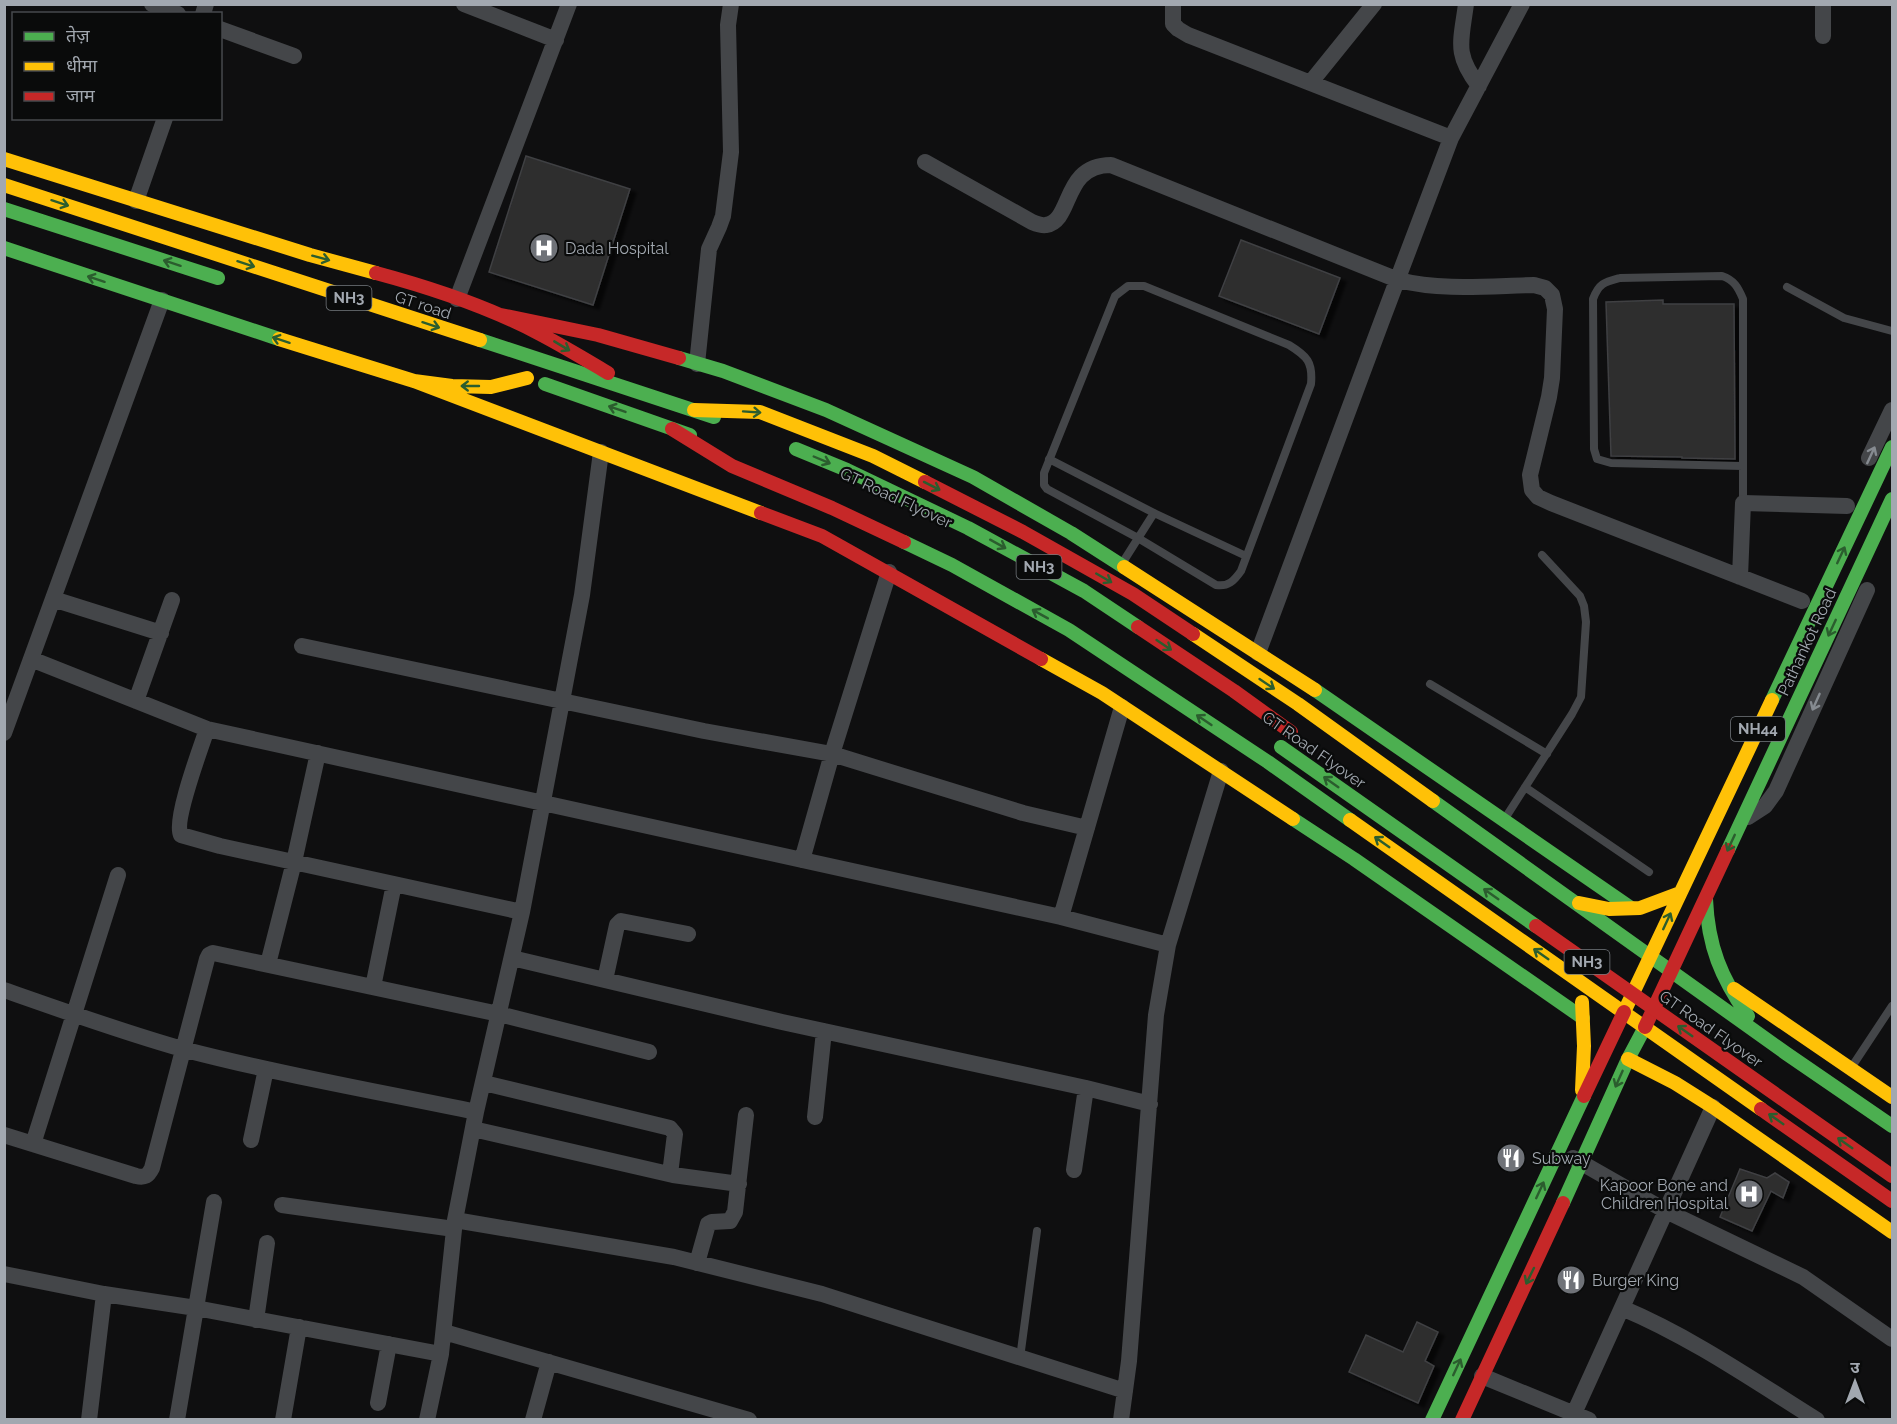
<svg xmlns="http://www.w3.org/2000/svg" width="1897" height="1424" viewBox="0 0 1897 1424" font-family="Raleway,'Noto Sans Devanagari',sans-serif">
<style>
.building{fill:#2d2d2e;stroke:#3f4043;stroke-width:1.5;filter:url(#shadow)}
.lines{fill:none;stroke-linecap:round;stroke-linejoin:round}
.lane{stroke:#444649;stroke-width:8}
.street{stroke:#444649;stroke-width:16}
.fast{stroke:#4caf50;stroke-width:14}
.slow{stroke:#ffc107;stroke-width:14}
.jam{stroke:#c62828;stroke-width:14}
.fast-bridge{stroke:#4caf50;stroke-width:14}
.jam-bridge{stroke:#c62828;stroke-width:14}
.oneway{stroke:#2b5d2e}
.oneway2{stroke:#868b91}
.labels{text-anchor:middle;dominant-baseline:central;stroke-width:4.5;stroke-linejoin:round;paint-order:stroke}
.shield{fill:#0a0b0b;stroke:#74797e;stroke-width:1.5}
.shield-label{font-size:15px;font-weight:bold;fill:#a2a8b0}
.poi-label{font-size:16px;fill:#a2a8b0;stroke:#0a0b0b;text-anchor:start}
.street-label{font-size:16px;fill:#a2a8b0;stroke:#0a0b0b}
</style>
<defs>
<filter id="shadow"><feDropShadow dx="6" dy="4" stdDeviation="1.5" flood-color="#0009"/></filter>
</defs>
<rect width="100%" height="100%" fill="#0f0f10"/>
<path class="building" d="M 526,156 L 630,189 L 593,305 L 489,272 Z
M 1241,240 L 1340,278 L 1319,334 L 1219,296 Z
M 1663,300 L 1663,304 L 1734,304 L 1735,459 L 1682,458 L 1682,457 L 1611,456 L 1606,302 Z
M 1740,1169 L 1767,1178 L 1775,1173 L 1789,1182 L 1783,1198 L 1771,1191 L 1752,1231 L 1720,1217 Z
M 1417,1322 L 1438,1332 L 1425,1361 L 1434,1366 L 1418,1403 L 1349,1372 L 1366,1335 L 1403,1352 Z"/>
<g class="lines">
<path class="lane" d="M 1128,286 L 1144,286 L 1289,345 C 1307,356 1313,362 1311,384 L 1241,571 C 1234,581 1228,587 1216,585 L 1138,538 L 1047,489 L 1044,485 L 1044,473 L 1115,296 Z
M 1787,287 L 1844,318 L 1892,331
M 1049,459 L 1154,513 L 1246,556
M 1743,503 L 1743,299 C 1738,287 1734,280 1722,276 L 1620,278 C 1605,282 1599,283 1593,299 L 1594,449 L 1597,459 L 1611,463 L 1743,466
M 1123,562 L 1154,513
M 1430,684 L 1547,754
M 1525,787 L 1649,872
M 1504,820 L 1572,714 L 1581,697 L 1586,622 L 1584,606 L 1580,596 L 1542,555
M 1851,1068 L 1892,1006
M 1020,1358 L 1037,1231"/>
<path class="street" d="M 152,4 L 178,14
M 464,4 L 556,40
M 1173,4 L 1173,24 L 1178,29 L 1188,35 L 1451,138
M 1466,4 C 1461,42 1454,54 1479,86
M 1823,4 L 1823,36
M 203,14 L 206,4
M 220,29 L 294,56
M 1311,82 L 1374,4
M 925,162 L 1032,222 C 1037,224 1042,226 1046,225 C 1073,221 1062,165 1111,165 L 1398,280 C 1442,291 1488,286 1534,285 L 1545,288 L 1552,295 L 1555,309 L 1552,378 L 1549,397 L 1530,475 L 1532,490 L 1538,497 L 1551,503 L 1802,601
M 136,201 L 165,118
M 457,299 L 569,4
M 697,364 L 709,249 L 719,227 L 723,216 L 731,152 L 728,25 L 731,4
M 1869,458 L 1892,410
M 1740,577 L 1743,503 L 1847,506
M 53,599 L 161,633
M 302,646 L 704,731 L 832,754 L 1023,813 L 1087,828
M 1258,653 L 1381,323 L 1451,138 L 1522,4
M 31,659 L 207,729 L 1061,917 L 1168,945
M 136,701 L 172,600
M 207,729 C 201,747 173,822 181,835 L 220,846 L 522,912
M 4,733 L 162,300
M 1748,817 L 1765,806 L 1776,791 L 1867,590
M 802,860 L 832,754 L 889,572
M 1061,917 L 1122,707
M 512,958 L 782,1022 L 1086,1088 L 1150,1104
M 268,964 L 294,862 L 318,753
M 605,980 L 617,925 L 621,921 L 688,934
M 373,987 L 394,884
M 4,990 C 64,1011 125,1033 186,1050 C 282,1075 380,1092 476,1112
M 484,1083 L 670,1128 L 675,1134 L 670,1174
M 815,1117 L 824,1031
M 473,1129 L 673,1175 L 739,1184
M 4,1135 L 136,1176 C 145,1178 148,1176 152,1168 L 207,959 L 209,955 L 213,953 L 499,1014 L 649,1052
M 251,1140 L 266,1069
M 33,1144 L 118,875
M 1573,1158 L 1666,1211 L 1803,1277 L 1892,1339
M 1074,1170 L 1086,1088
M 282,1205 L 454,1229
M 455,1220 L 674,1257 L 822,1294 L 1125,1391
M 697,1263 L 708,1224 L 712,1222 L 730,1221 L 735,1212 L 746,1115
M 4,1274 L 104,1294 L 196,1308 L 441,1354
M 1622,1308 C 1691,1337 1753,1380 1817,1420
M 256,1320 L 267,1243
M 444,1332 L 749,1420
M 1482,1376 L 1589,1420
M 378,1403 L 389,1344
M 89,1420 L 104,1294
M 177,1420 L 214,1202
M 283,1420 L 299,1327
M 427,1420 L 441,1354 L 455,1220 L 476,1112 L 522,912 L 562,701 L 582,595 L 601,452
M 533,1420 L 549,1362
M 1121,1420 L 1129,1361 L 1156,1015 L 1168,945 L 1221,771
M 1571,1420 L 1713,1107"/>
<path class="fast" d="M 4,209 L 218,278
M 4,248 L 279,339
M 480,340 L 714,417
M 679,358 L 723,371 L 826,410 L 973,477 L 1071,533 L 1124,567
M 545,384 L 690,435
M 796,449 L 847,470 L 968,528 L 1084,591 L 1138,627
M 904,542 L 952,565 L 1069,630 L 1268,762 L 1350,820
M 1315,690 L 1631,908
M 1772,700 L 1892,447
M 1433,801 L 1787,1054 L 1892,1126
M 1293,819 L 1354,859 L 1583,1018
M 1728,850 L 1892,499
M 1706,899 C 1708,946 1721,978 1748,1016
M 1563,1203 L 1628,1059 L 1645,1027
M 1432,1420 L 1584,1096"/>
<path class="slow" d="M 4,159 L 310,255 L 376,273
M 4,185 L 480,340
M 279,339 L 414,381 L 452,386 L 491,387 L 527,378
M 414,381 L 761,513
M 694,410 L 760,412 L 873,456 L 925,482
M 1124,567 L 1315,690
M 1193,634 L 1298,704 L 1433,801
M 1041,659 L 1102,693 L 1293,819
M 1350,820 L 1761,1109
M 1579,903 L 1609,909 L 1640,908 L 1680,893
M 1734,989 L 1892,1097
M 1582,1002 L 1584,1046 L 1582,1090
M 1624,1012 L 1772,700
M 1628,1059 L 1675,1083 L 1713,1107 L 1892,1232"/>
<path class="jam" d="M 376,273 C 432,288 489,307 540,334 C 563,346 586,360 608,373
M 501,315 L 598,335 L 679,358
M 672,429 L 732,466 L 832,508 L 904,542
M 925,482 L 1023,532 L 1133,594 L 1193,634
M 761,513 L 822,536 L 1041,659
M 1138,627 L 1234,691 L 1291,732
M 1645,1027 L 1728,850
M 1584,1096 L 1624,1012
M 1761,1109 L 1892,1201
M 1462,1420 L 1563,1203"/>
<path class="fast-bridge" d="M 1281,747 L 1536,926"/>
<path class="jam-bridge" d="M 1536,926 L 1892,1176"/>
</g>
<defs><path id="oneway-shaft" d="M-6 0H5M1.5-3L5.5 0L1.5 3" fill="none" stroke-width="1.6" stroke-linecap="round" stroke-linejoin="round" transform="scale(1.5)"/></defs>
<g class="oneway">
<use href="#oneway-shaft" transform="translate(60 203) rotate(18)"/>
<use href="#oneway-shaft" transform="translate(321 258) rotate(15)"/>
<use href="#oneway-shaft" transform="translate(172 263) rotate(-162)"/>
<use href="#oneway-shaft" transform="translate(246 264) rotate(18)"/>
<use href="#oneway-shaft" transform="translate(96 279) rotate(-162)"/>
<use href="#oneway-shaft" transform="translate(431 325) rotate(18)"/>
<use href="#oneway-shaft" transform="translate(281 340) rotate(-162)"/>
<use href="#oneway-shaft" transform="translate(562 346) rotate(31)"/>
<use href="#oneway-shaft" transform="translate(470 386) rotate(-180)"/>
<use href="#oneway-shaft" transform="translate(617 409) rotate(-161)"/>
<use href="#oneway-shaft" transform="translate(752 412) rotate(4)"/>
<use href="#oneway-shaft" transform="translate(822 460) rotate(23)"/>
<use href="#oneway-shaft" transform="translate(932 486) rotate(27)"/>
<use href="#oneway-shaft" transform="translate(998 544) rotate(29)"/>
<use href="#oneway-shaft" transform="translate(1841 555) rotate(-65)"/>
<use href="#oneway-shaft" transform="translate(1104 578) rotate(30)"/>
<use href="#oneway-shaft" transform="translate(1040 614) rotate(-151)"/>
<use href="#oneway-shaft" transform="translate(1832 628) rotate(115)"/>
<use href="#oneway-shaft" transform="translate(1164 645) rotate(34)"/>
<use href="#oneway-shaft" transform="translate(1267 684) rotate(34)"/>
<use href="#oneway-shaft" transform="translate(1204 720) rotate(-146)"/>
<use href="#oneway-shaft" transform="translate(1331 782) rotate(-145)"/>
<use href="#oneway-shaft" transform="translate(1382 842) rotate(-145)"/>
<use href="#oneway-shaft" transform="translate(1731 843) rotate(115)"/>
<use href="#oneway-shaft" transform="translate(1491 894) rotate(-145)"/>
<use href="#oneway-shaft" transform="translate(1667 921) rotate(-65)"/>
<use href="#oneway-shaft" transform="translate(1541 954) rotate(-145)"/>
<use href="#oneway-shaft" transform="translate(1685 1031) rotate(-145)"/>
<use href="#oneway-shaft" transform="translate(1619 1079) rotate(114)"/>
<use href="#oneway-shaft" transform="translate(1776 1119) rotate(-145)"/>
<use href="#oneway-shaft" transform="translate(1845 1143) rotate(-145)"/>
<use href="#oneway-shaft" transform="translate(1540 1190) rotate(-65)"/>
<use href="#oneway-shaft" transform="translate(1530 1276) rotate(116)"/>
<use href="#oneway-shaft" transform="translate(1457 1367) rotate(-65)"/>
</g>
<g class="oneway2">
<use href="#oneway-shaft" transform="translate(1871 455) rotate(-65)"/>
<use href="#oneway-shaft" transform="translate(1816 702) rotate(114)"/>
</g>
<defs>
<g id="hospital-disc" transform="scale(1.5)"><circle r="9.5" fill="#6f7278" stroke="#0a0b0b"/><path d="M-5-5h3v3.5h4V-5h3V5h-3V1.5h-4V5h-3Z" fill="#fff"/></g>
<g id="restaurant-disc" transform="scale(1.5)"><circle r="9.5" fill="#6f7278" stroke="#0a0b0b"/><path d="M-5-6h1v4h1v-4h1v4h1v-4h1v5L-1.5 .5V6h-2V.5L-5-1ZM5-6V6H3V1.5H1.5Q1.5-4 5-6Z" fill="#fff"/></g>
</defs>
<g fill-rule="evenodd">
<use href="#hospital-disc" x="544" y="248"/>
<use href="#restaurant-disc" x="1511" y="1158"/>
<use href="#hospital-disc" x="1749" y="1194"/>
<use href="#restaurant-disc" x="1571" y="1280"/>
</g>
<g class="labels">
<g class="shield">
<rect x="326.5" y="286" width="45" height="24" rx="4.5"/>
<rect x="1016.5" y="555" width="45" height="24" rx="4.5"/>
<rect x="1731" y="717" width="54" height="24" rx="4.5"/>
<rect x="1564.5" y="950" width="45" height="24" rx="4.5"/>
</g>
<g class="shield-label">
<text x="349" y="298">NH3</text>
<text x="1039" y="567">NH3</text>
<text x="1758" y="729">NH44</text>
<text x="1587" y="962">NH3</text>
</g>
<g class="poi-label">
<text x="565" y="248">Dada Hospital</text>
<text x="1532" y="1158">Subway</text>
<text x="1728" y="1185" text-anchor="end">Kapoor Bone and<tspan x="1728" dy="18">Children Hospital</tspan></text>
<text x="1592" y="1280">Burger King</text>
</g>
<g class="street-label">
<text transform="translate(423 305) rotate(18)">GT road</text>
<text transform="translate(896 498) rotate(25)">GT Road Flyover</text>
<text transform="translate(1807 642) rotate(-65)">Pathankot Road</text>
<text transform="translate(1314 750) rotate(35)">GT Road Flyover</text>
<text transform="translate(1711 1029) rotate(35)">GT Road Flyover</text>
</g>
</g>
<rect width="1897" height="1424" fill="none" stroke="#a2a8b0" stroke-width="12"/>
<rect x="12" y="12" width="210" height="108" fill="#0a0b0b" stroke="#474a4d" stroke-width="1.5"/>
<rect x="24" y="32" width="30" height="9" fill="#4caf50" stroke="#474a4d" stroke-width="1.5"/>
<text x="66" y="42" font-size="18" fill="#a2a8b0">तेज़</text>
<rect x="24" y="62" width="30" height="9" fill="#ffc107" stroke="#474a4d" stroke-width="1.5"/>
<text x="66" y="72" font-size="18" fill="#a2a8b0">धीमा</text>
<rect x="24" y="92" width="30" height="9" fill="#c62828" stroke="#474a4d" stroke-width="1.5"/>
<text x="66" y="102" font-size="18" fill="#a2a8b0">जाम</text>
<g transform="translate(1855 1382)" stroke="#0a0b0b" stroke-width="4.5" paint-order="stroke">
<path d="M0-4.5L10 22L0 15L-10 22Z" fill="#a2a8b0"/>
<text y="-9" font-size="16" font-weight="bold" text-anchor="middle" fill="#a2a8b0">उ</text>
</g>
</svg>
